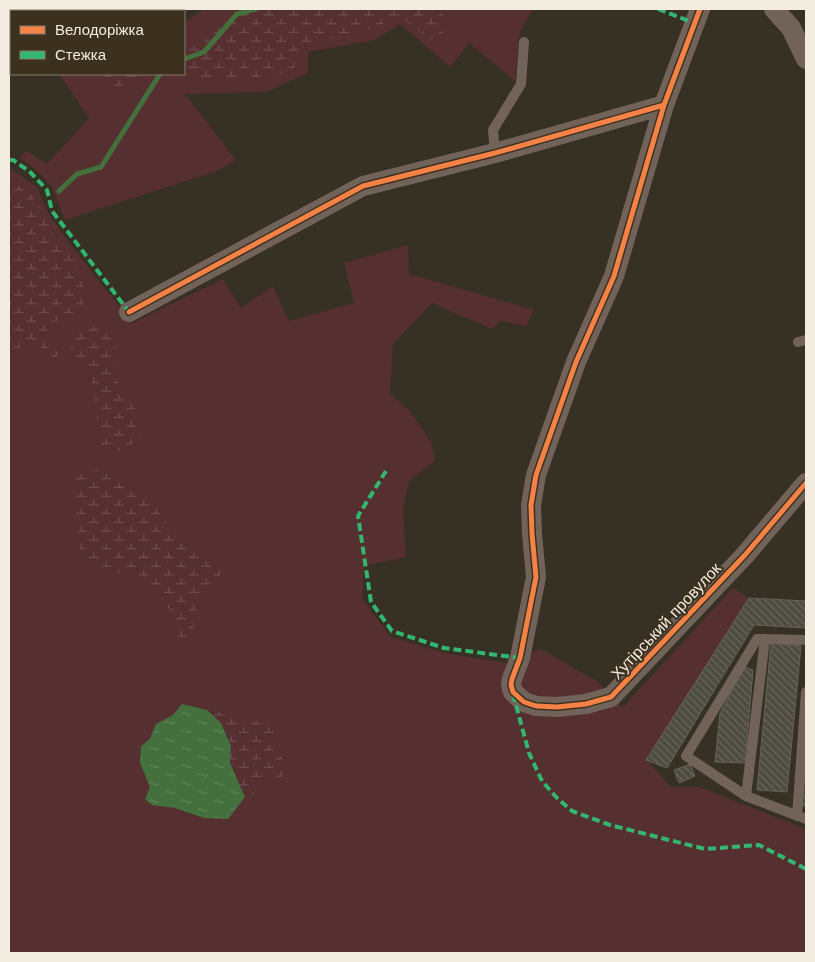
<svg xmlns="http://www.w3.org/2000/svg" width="815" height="962" viewBox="0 0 815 962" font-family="'Work Sans',sans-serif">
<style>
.green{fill:#562f31}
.wetland{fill:url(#wetland-marsh)}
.water{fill:url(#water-ripples)}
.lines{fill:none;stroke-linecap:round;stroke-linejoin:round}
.stream{stroke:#44703e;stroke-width:5}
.building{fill:url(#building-back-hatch);stroke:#646258}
.lane{stroke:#72635a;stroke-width:10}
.street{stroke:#72635a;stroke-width:20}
.quiet{stroke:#33b770;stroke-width:4;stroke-dasharray:8 4;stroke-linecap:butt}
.cycleway-casing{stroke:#3c311f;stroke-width:8}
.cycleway{stroke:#f48246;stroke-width:5}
.labels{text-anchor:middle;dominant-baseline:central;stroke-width:4;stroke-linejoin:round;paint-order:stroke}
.street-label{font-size:16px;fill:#f3ece1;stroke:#3c311f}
</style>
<defs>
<pattern id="wetland-marsh" width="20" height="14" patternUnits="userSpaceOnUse" patternTransform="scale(1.25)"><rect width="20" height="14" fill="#562f31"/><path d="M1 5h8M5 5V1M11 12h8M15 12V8" fill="none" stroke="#6f4d4f"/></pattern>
<pattern id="water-ripples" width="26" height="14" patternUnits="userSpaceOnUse" patternTransform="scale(1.25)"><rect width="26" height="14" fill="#44703e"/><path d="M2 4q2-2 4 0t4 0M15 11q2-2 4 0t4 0" fill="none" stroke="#5f855a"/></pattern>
<pattern id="building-back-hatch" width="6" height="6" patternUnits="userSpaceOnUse" patternTransform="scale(1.25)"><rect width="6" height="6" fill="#4e4b41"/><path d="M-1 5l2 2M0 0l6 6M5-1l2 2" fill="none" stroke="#68655c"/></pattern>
</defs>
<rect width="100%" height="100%" fill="#363025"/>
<path class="green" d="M 204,9 L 533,9 L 519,35 L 515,81 L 469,43 L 450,67 L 400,24 L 375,40 L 308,52 L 308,73 L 266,92 L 185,94 L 236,160 L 217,171 L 65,220 L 52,187 L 37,171 L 19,157 L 27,151 L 47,164 L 89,118 L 60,75 L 62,74 L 184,74 L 184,22 Z
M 9,167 L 37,187 L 47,211 L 68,241 L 132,323 L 223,279 L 241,308 L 273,286 L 289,321 L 354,303 L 344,263 L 408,245 L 409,274 L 534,310 L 526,326 L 501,321 L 492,329 L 432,303 L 393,344 L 390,394 L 410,411 L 431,442 L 435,461 L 410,480 L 403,507 L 406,557 L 364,566 L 362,598 L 391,637 L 445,653 L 517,665 L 539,648 L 598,682 L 622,708 L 733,588 L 749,598 L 647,760 L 671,787 L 699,787 L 806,829 L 806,953 L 9,953 Z"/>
<path class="wetland" d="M 243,9 L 443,9 L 443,37 L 429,38 L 400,17 L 356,34 L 322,40 L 298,55 L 294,68 L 272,78 L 215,80 L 188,77 L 181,74 L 184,74 L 184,48 L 202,44 L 223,22 Z
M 104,74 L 152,74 C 139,81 125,84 111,90 L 102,83 Z
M 9,183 L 26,188 L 48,218 L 56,244 L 74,257 L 84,288 L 84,313 L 52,322 L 44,335 L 60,344 L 58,356 L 45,363 L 41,346 L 30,342 L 11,352 L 9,349 Z
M 90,326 L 105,327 L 117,341 L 114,363 L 118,382 L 136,410 L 140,437 L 124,450 L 101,452 L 91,374 L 86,365 L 72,358 L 70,346 L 73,329 Z
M 99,469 L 115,476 L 134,493 L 154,505 L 172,531 L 184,546 L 199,555 L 219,563 L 221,575 L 206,587 L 197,605 L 192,636 L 180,643 L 171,611 L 142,581 L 127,572 L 107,575 L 101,565 L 81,555 L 75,510 L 74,476 Z
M 207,710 C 235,714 256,716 279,733 L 273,751 L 282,757 L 282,777 L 258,783 L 254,794 L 245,797 L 230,762 L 231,746 L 221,723 Z"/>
<path class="water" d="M 182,704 L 207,710 L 221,723 L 231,746 L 230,763 L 245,797 L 228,819 L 204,818 L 175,808 L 152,805 L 145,799 L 150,787 L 140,763 L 141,746 L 150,739 L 156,724 L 173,715 Z"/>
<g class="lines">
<path class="stream" d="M 184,59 L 204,52 L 237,14 L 256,9
M 59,191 L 77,174 L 101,167 L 160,74"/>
</g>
<path class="building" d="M 749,598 L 806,601 L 806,628 L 754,625 L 667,768 L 646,760 Z
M 771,643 L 801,646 L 787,792 L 757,790 Z
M 744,667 L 753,670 L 745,763 L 715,762 L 720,713 Z
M 806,752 L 806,806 L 801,806 Z
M 690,764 L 695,776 L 679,783 L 674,770 Z"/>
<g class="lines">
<path class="lane" d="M 495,153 L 493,130 L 521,84 L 524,42
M 798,342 L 806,340
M 806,640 L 757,639 L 686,756 L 746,796 L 806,819
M 746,796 L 765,639
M 797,816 L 806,692"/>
<path class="street" d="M 700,9 L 664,105 L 614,276 L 576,362 L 536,475 L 531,505 L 532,534 L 536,577 L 520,658 L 512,679 L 511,685 L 513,692 L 524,702 L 536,706 L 557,707 L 586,704 L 611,697 L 745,555 L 806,483
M 774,9 L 791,28 L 806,59
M 129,312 L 363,186 L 495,153 L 664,105"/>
<path class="quiet" d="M 658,9 L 694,23
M 9,160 L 13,160 L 29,171 L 47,190 L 52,211 L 129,312
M 386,471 L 358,516 L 371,602 L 392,631 L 444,648 L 520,658
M 513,694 L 529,753 L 542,781 L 556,797 L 572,811 L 610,825 L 705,849 L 759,845 L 806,869"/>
<g class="cycleway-casing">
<path id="cycleway" d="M 700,9 L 664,105 L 614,276 L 576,362 L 536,475 L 531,505 L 532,534 L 536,577 L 520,658 L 512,679 L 511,685 L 513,692 L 524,702 L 536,706 L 557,707 L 586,704 L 611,697 L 745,555 L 806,483
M 129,312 L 363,186 L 495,153 L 664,105"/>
</g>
<use href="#cycleway" class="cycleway"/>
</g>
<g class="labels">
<g class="street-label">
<text transform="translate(666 621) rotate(-47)">Хутірський провулок</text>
</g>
</g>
<rect width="815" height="962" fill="none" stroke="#f3ece1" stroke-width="20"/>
<rect x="10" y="10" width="175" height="65" fill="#3c311f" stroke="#857c6d"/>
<rect x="20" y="26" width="25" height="8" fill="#f48246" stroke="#857c6d"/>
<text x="55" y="35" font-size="15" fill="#f3ece1">Велодоріжка</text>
<rect x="20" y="51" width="25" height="8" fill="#33b770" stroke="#857c6d"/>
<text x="55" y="60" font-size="15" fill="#f3ece1">Стежка</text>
</svg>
